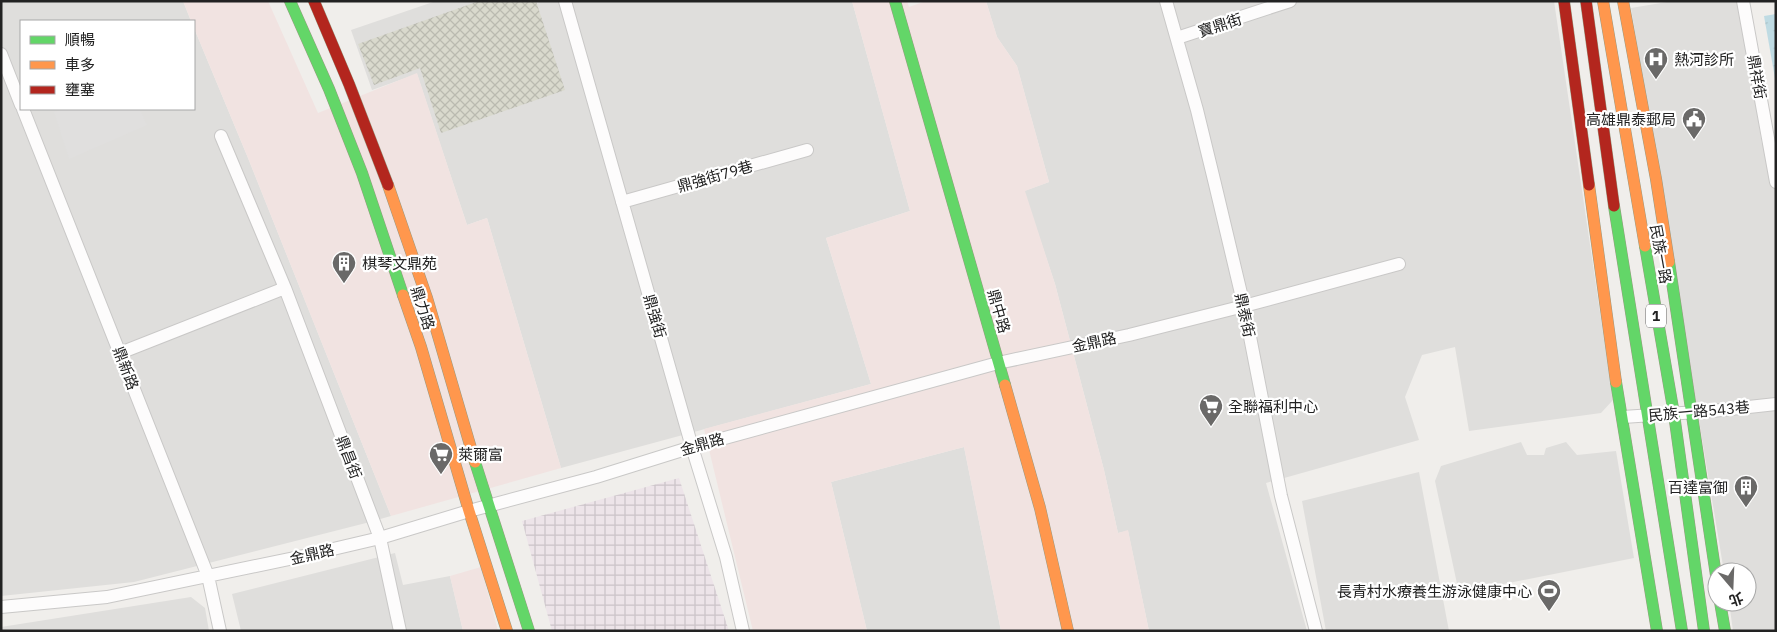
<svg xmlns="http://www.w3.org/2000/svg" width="1777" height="632" viewBox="0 0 1777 632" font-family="'IBM Plex Sans','Noto Sans TC',sans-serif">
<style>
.residential{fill:#dfdedc}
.commercial{fill:#f1e3e1}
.industrial{fill:url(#industrial-grid)}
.construction{fill:url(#construction-cross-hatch)}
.parking{fill:#e0dfde}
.water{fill:url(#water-ripples)}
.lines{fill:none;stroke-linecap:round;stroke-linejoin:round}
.street-casing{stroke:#c9c8c7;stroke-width:14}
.fast-casing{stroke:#999a82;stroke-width:12}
.slow-casing{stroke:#999a82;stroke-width:12}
.jam-casing{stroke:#999a82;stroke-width:12}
.street{stroke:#fdfcfc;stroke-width:12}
.fast{stroke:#63d668;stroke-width:11}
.slow{stroke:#ff974d;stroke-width:11}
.jam{stroke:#b3261e;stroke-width:11}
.labels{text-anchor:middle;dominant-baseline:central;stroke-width:4.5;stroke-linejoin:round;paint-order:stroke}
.shield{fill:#fff;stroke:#646464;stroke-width:1}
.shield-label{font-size:14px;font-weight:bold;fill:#222}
.street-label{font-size:15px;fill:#222;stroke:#fff}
.poi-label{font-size:15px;fill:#222;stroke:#fff;text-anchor:start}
</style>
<defs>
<pattern id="industrial-grid" width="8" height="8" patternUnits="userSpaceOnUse" patternTransform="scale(1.25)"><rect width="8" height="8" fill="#ede4e9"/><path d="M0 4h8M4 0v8" fill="none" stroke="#cbc3c8"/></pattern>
<pattern id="construction-cross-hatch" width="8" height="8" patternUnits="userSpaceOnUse" patternTransform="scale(1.25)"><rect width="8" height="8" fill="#d9d9cd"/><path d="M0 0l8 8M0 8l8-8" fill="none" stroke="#babab0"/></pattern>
<pattern id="water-ripples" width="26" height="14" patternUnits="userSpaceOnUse" patternTransform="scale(1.25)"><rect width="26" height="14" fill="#bfdbe3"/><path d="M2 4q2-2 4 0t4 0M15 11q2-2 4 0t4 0" fill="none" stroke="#a4bcc2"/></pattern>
</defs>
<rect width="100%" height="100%" fill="#f0eeeb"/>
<path class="residential" d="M 1,1 L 183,1 L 191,21 L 21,21 L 21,109 L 194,109 L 194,28 L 248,158 L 391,516 L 366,523 L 134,582 L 1,596 Z
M 436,1 L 852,1 L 910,211 L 826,238 L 871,384 L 561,468 L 487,218 L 467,225 L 417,74 L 372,90 L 351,30 Z
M 986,1 L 1554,1 L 1613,400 L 1601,413 L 1469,431 L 1455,347 L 1422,355 L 1405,397 L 1419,440 L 1266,483 L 1307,631 L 1149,631 L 1128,531 L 1118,533 L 1104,470 L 1055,284 L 1024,191 L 1049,182 L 1017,66 L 997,37 Z
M 1673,1 L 1738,1 L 1762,144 L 1776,142 L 1776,631 L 1733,631 L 1729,602 L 1747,602 L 1747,572 L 1724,572 L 1631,8 Z
M 1521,442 L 1527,455 L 1544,455 L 1546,448 L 1566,442 L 1577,455 L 1616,451 L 1634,558 L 1459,593 L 1435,481 L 1441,466 Z
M 964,447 L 1001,631 L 867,631 L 831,482 Z
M 1419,472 L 1449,631 L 1326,631 L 1302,501 Z
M 395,553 L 403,585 L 450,576 L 463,631 L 241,631 L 232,594 Z
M 191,597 L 205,608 L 209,631 L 1,631 L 1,627 Z"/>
<path class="commercial" d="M 183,1 L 268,1 L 318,113 L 417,73 L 467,225 L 487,218 L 561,468 L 391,516 L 248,158 L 194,28 L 194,21 L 191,21 Z
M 852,1 L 907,1 L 909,7 L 926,1 L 986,1 L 997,37 L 1017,66 L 1049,182 L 1025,191 L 1055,284 L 1104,470 L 1118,533 L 1128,530 L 1149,631 L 1001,631 L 964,447 L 831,482 L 867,631 L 753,631 L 704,429 L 871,384 L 826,238 L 910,211 Z
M 481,567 L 498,631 L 463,631 L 450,576 Z"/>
<path class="industrial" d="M 679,478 L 729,631 L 552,631 L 522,521 Z"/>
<path class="construction" d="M 479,1 L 536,1 L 565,90 L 441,133 L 420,68 L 374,85 L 358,44 Z"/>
<path class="parking" d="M 62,109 L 140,109 L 147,125 L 69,159 L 54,112 Z"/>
<path class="water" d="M 1776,14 L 1776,84 L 1764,16 Z"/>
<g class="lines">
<g class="street-casing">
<path id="street" d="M 565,1 L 692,447 L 726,557 L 743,631
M 1166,1 L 1197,110 L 1215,184 L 1244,306 L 1281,496 L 1316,631
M 1743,1 L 1776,182
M 1177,38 L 1290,1
M 1,54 L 21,105
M 23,109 L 208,576 L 220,631
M 221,136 L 285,288 L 380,538 L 400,631
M 622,202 L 807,150
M 120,353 L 285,288
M 1623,417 L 1712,411 L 1776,404
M 1,607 L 107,597 L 299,557 L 380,538 L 469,511 L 596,477 L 692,447 L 998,363 L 1129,335 L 1244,306 L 1399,264"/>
</g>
<g class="fast-casing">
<path id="fast" d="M 290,1 L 329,89 L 362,173 L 403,295
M 895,1 L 1005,385
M 1614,206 L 1682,631
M 1645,246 L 1674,414 L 1704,631
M 1669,262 L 1717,582
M 1616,382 L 1657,631
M 475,462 L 529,631
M 1720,602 L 1725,631"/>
</g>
<g class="slow-casing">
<path id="slow" d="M 1603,1 L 1645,246
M 1623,1 L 1656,179 L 1669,262
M 388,185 L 427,298 L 475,462
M 1589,185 L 1616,382
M 403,295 L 421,347 L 469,511 L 507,631
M 1005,385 L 1040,508 L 1068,631"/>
</g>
<g class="jam-casing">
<path id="jam" d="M 314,1 L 349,84 L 388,185
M 1564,1 L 1589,185
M 1586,1 L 1614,206"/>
</g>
<use href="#street" class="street"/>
<use href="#fast" class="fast"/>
<use href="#slow" class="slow"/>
<use href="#jam" class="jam"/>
</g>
<defs>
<g id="hospital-pin" transform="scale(1.25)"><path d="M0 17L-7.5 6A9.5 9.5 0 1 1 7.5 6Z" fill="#6a6968" stroke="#fff"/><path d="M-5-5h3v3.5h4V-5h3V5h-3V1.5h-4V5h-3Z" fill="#fff"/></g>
<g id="civic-pin" transform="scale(1.25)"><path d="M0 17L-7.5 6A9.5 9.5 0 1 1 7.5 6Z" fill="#6a6968" stroke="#fff"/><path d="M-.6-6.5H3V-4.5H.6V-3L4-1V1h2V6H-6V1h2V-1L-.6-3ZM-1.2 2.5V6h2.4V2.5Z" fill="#fff"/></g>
<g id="building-pin" transform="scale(1.25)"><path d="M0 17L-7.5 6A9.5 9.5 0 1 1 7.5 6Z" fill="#6a6968" stroke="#fff"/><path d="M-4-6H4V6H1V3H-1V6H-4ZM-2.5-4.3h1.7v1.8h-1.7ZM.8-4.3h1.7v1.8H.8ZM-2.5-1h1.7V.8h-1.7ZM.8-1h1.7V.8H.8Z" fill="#fff"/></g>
<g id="supermarket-pin" transform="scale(1.25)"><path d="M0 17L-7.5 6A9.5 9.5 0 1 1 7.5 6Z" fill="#6a6968" stroke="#fff"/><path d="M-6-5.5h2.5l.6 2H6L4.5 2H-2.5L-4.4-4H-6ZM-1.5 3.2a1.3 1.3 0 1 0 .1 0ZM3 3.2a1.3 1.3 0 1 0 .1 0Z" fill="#fff"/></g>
<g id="stadium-pin" transform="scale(1.25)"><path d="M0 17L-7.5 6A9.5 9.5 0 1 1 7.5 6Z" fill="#6a6968" stroke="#fff"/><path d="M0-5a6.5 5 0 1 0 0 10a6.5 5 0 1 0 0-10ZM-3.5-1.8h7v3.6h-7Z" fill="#fff"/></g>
</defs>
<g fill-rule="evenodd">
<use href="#hospital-pin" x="1656" y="59"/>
<use href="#civic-pin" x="1694" y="119"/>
<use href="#building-pin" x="344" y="263"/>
<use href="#supermarket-pin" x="1211" y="406"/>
<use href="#supermarket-pin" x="441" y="454"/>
<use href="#building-pin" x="1746" y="487"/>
<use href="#stadium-pin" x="1549" y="591"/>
</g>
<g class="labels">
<rect class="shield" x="1646" y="304.5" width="20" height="23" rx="4"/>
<g class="shield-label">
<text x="1656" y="316">1</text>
</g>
<g class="street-label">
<text transform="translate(1220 25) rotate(-18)">寶鼎街</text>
<text transform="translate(1757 77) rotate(80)">鼎祥街</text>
<text transform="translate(715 176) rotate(-16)">鼎強街79巷</text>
<text transform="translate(1661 254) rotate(80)">民族一路</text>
<text transform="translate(423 308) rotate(72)">鼎力路</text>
<text transform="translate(999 311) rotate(74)">鼎中路</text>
<text transform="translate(1245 315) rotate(78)">鼎泰街</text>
<text transform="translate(655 316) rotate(74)">鼎強街</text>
<text transform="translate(1094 342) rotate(-12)">金鼎路</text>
<text transform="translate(126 368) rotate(69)">鼎新路</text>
<text transform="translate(1699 411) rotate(-5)">民族一路543巷</text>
<text transform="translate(702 444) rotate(-16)">金鼎路</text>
<text transform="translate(349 457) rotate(69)">鼎昌街</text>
<text transform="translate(312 554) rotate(-13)">金鼎路</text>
</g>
<g class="poi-label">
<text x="1674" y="59">熱河診所</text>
<text x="1676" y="119" text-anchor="end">高雄鼎泰郵局</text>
<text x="362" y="263">棋琴文鼎苑</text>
<text x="1228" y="406">全聯福利中心</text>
<text x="458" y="454">萊爾富</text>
<text x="1728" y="487" text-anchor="end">百達富御</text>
<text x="1532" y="591" text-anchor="end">長青村水療養生游泳健康中心</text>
</g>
</g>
<rect width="1777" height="632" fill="none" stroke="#222222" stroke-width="5"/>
<rect x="20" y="20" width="175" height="90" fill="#ffffff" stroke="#a7a7a7"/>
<rect x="30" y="36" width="25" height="8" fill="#63d668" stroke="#a7a7a7"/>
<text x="65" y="45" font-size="15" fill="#222222">順暢</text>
<rect x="30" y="61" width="25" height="8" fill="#ff974d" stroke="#a7a7a7"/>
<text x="65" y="70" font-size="15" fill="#222222">車多</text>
<rect x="30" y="86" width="25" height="8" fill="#b3261e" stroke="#a7a7a7"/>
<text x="65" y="95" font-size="15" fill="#222222">壅塞</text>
<g transform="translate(1732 587) rotate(161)"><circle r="24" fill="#ffffff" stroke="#a7a7a7"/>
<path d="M0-4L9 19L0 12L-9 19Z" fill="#6a6968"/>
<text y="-8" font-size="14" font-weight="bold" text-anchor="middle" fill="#222222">北</text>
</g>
</svg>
